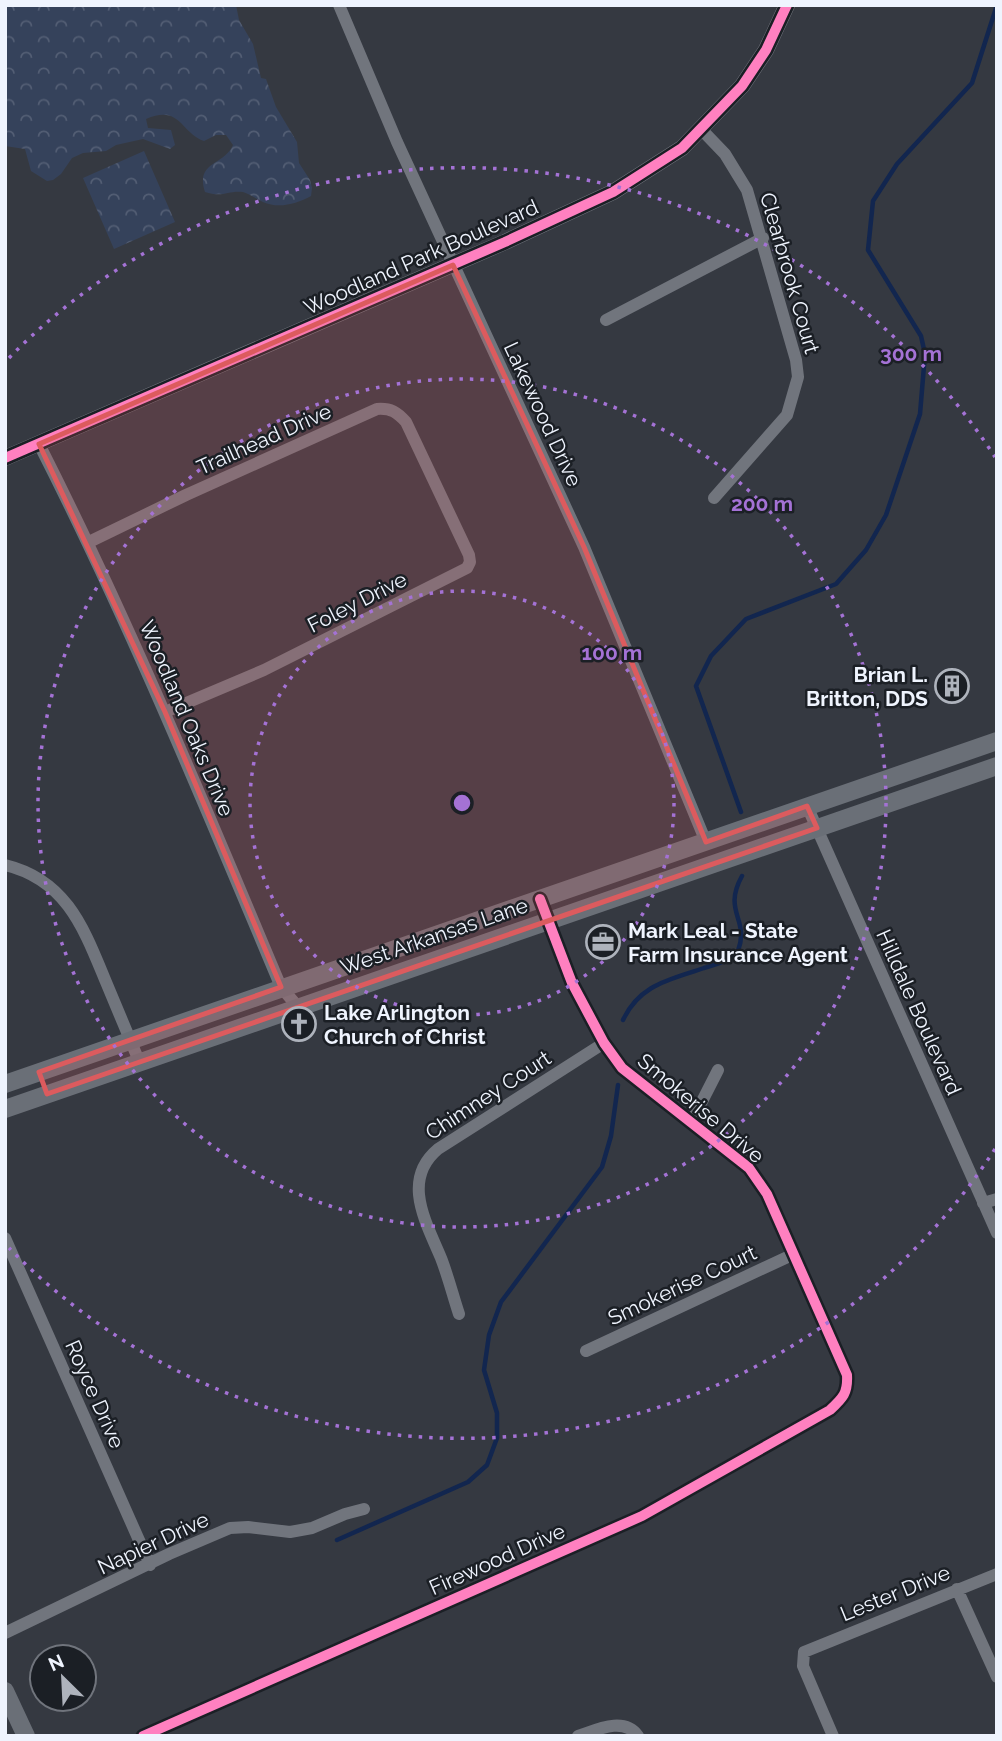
<svg xmlns="http://www.w3.org/2000/svg" width="1002" height="1741" viewBox="0 0 1002 1741" font-family="Raleway,sans-serif">
<style>
.forest{fill:url(#forest-crowns)}
.lines{fill:none;stroke-linecap:round;stroke-linejoin:round}
.stream{stroke:#12264f;stroke-width:4.5}
.minor{stroke:#71757d;stroke-width:12}
.tertiary{stroke:#71757d;stroke-width:16}
.secondary{stroke:#6a6f77;stroke-width:18}
.cycleway-casing{stroke:#1b1f25;stroke-width:15}
.cycleway{stroke:#ff80c0;stroke-width:10}
.marked{fill:#dc5b5e;fill-opacity:0.2;stroke:#dc5b5e;stroke-width:5;stroke-linejoin:round}
.ring{fill:none;stroke:#a472d5;stroke-width:3.5;stroke-dasharray:3.5 7}
.labels{text-anchor:middle;dominant-baseline:central;stroke-width:5;stroke-linejoin:round;paint-order:stroke}
.street-label{font-size:21px;fill:#eff4fe;stroke:#1b1f25}
.poi-label{font-size:21px;font-weight:bold;fill:#eff4fe;stroke:#1b1f25;text-anchor:start}
.centre{fill:#a472d5;stroke:#1b1f25;stroke-width:3.5}
.ring-label{font-size:21px;text-anchor:middle;font-weight:bold;fill:#a472d5;stroke:#1b1f25;stroke-width:5;stroke-linejoin:round;paint-order:stroke}
</style>
<defs>
<pattern id="forest-crowns" width="20" height="18" patternUnits="userSpaceOnUse" patternTransform="scale(1.75)"><rect width="20" height="18" fill="#35425b"/><path d="M2 6a3 3 0 1 1 6 0M12 15a3 3 0 1 1 6 0" fill="none" stroke="#535e74"/></pattern>
</defs>
<rect width="100%" height="100%" fill="#353941"/>
<path class="forest" d="M 5,5 L 236,5 L 239,20 L 253,44 L 261,78 L 266,79 L 276,107 L 297,142 L 299,163 L 310,180 L 312,188 L 311,196 C 296,204 279,209 263,202 C 256,199 250,194 243,192 C 228,190 223,198 205,192 C 195,161 224,166 233,145 L 226,135 L 216,135 L 204,141 C 181,133 180,104 146,119 L 148,128 L 171,130 L 175,145 L 170,149 L 143,139 L 116,145 L 106,151 L 83,153 L 72,158 L 61,174 L 53,180 L 47,181 L 31,171 L 25,149 L 5,146 Z
M 144,151 L 175,222 L 114,249 L 83,178 Z"/>
<g class="lines">
<path class="stream" d="M 741,812 L 696,686 L 711,656 L 746,619 L 836,584 L 866,550 L 886,515 L 920,414 L 925,354 L 921,336 L 868,250 L 873,201 L 897,164 L 972,83 L 997,5
M 623,1020 C 640,984 670,980 704,968 C 717,964 729,961 738,951 C 750,919 722,912 742,876
M 337,1540 L 468,1482 L 487,1465 L 497,1438 L 497,1413 L 484,1370 L 489,1335 L 501,1302 L 602,1167 L 611,1136 L 618,1085"/>
<path class="minor" d="M 339,5 L 397,142 L 584,547 L 706,842
M 701,129 L 725,154 L 747,190 L 796,360 L 798,377 L 787,415 L 714,498
M 606,320 L 763,238
M 39,444 C 129,621 204,804 281,987 L 298,1007
M 89,542 L 186,495 L 377,409 C 391,408 397,412 406,422 L 469,555 L 470,562 L 467,568 L 264,670 L 165,712
M 807,806 L 997,1233
M 5,865 C 67,880 84,929 106,982 C 117,1008 128,1035 139,1061
M 691,1123 L 718,1070
M 983,1203 L 997,1199
M 5,1238 L 150,1565
M 459,1314 C 453,1296 448,1276 441,1258 C 426,1222 401,1180 438,1149 L 604,1043
M 586,1351 L 794,1254
M 957,1589 L 997,1677
M 5,1633 L 169,1554 L 230,1528 L 248,1527 L 290,1532 L 312,1528 L 345,1514 L 364,1509
M 143,1736 L 642,1516 L 830,1410 C 843,1398 848,1393 847,1375 L 767,1194 L 749,1168 L 622,1068 L 604,1043 L 572,983 L 540,899
M 578,1736 C 596,1730 624,1716 638,1736
M 833,1736 L 803,1666 L 804,1652 L 997,1574"/>
<path class="tertiary" d="M 5,458 L 505,242 L 613,192 L 682,148 L 742,86 L 766,50 L 787,5"/>
<path class="secondary" d="M 5,1084 L 997,741
M 5,1109 L 997,766
M 5,1691 L 26,1736"/>
<g class="cycleway-casing">
<path id="cycleway" d="M 5,458 L 505,242 L 613,192 L 682,148 L 742,86 L 766,50 L 787,5
M 143,1736 L 642,1516 L 830,1410 C 843,1398 848,1393 847,1375 L 767,1194 L 749,1168 L 622,1068 L 604,1043 L 572,983 L 540,899"/>
</g>
<use href="#cycleway" class="cycleway"/>
</g>
<path class="marked" d="M 453,265 L 584,547 L 706,842 L 807,806 L 817,828 L 47,1094 L 39,1072 L 281,987 L 165,712 L 39,444 Z"/>
<g class="ring">
<circle cx="462" cy="803" r="212"/>
<circle cx="462" cy="803" r="424"/>
<path d="M995 1149A635 635 0 0 1 9 1248M9 358A635 635 0 0 1 995 457"/>
</g>
<defs>
<g id="building-ring" transform="scale(1.75)"><circle r="9.5" fill="#1b1f25" stroke="#aeb3bc" stroke-width="1.5"/><path d="M-4-6H4V6H1V3H-1V6H-4ZM-2.5-4.3h1.7v1.8h-1.7ZM.8-4.3h1.7v1.8H.8ZM-2.5-1h1.7V.8h-1.7ZM.8-1h1.7V.8H.8Z" fill="#aeb3bc"/></g>
<g id="office-ring" transform="scale(1.75)"><circle r="9.5" fill="#1b1f25" stroke="#aeb3bc" stroke-width="1.5"/><path d="M-6-3h4V-5.5h4V-3h4V5H-6ZM-1-4.5V-3h2v-1.5ZM-6 0V1H6V0Z" fill="#aeb3bc"/></g>
<g id="church-ring" transform="scale(1.75)"><circle r="9.5" fill="#1b1f25" stroke="#aeb3bc" stroke-width="1.5"/><path d="M-1.2-6h2.4v3.5h3.3v2.4h-3.3V6h-2.4V-.1h-3.3v-2.4h3.3Z" fill="#aeb3bc"/></g>
</defs>
<g fill-rule="evenodd">
<use href="#building-ring" x="952" y="686"/>
<use href="#office-ring" x="603" y="942"/>
<use href="#church-ring" x="299" y="1024"/>
</g>
<g class="labels">
<g class="street-label">
<text transform="translate(421 257) rotate(-24)">Woodland Park Boulevard</text>
<text transform="translate(790 273) rotate(74)">Clearbrook Court</text>
<text transform="translate(543 414) rotate(65)">Lakewood Drive</text>
<text transform="translate(264 439) rotate(-24)">Trailhead Drive</text>
<text transform="translate(357 602) rotate(-27)">Foley Drive</text>
<text transform="translate(187 718) rotate(67)">Woodland Oaks Drive</text>
<text transform="translate(434 936) rotate(-19)">West Arkansas Lane</text>
<text transform="translate(919 1012) rotate(66)">Hilldale Boulevard</text>
<text transform="translate(488 1095) rotate(-33)">Chimney Court</text>
<text transform="translate(701 1108) rotate(40)">Smokerise Drive</text>
<text transform="translate(682 1285) rotate(-25)">Smokerise Court</text>
<text transform="translate(95 1394) rotate(66)">Royce Drive</text>
<text transform="translate(153 1543) rotate(-25)">Napier Drive</text>
<text transform="translate(497 1559) rotate(-24)">Firewood Drive</text>
<text transform="translate(895 1593) rotate(-22)">Lester Drive</text>
</g>
<g class="poi-label">
<text x="928" y="674" text-anchor="end">Brian L.<tspan x="928" dy="24">Britton, DDS</tspan></text>
<text x="628" y="930">Mark Leal - State<tspan x="628" dy="24">Farm Insurance Agent</tspan></text>
<text x="324" y="1012">Lake Arlington<tspan x="324" dy="24">Church of Christ</tspan></text>
</g>
</g>
<circle cx="462" cy="803" r="10" class="centre"/>
<g class="ring-label">
<text x="911" y="361">300 m</text>
<text x="762" y="511">200 m</text>
<text x="612" y="660">100 m</text>
</g>
<rect width="1002" height="1741" fill="none" stroke="#eff4fe" stroke-width="14"/>
<g transform="translate(63 1678) rotate(336)"><circle r="33" fill="#1b1f25" stroke="#70747c" stroke-width="2"/>
<path d="M0-5L12 26L0 18L-12 26Z" fill="#aeb3bc"/>
<text y="-10" font-size="19" font-weight="bold" text-anchor="middle" fill="#eff4fe">N</text>
</g>
</svg>
